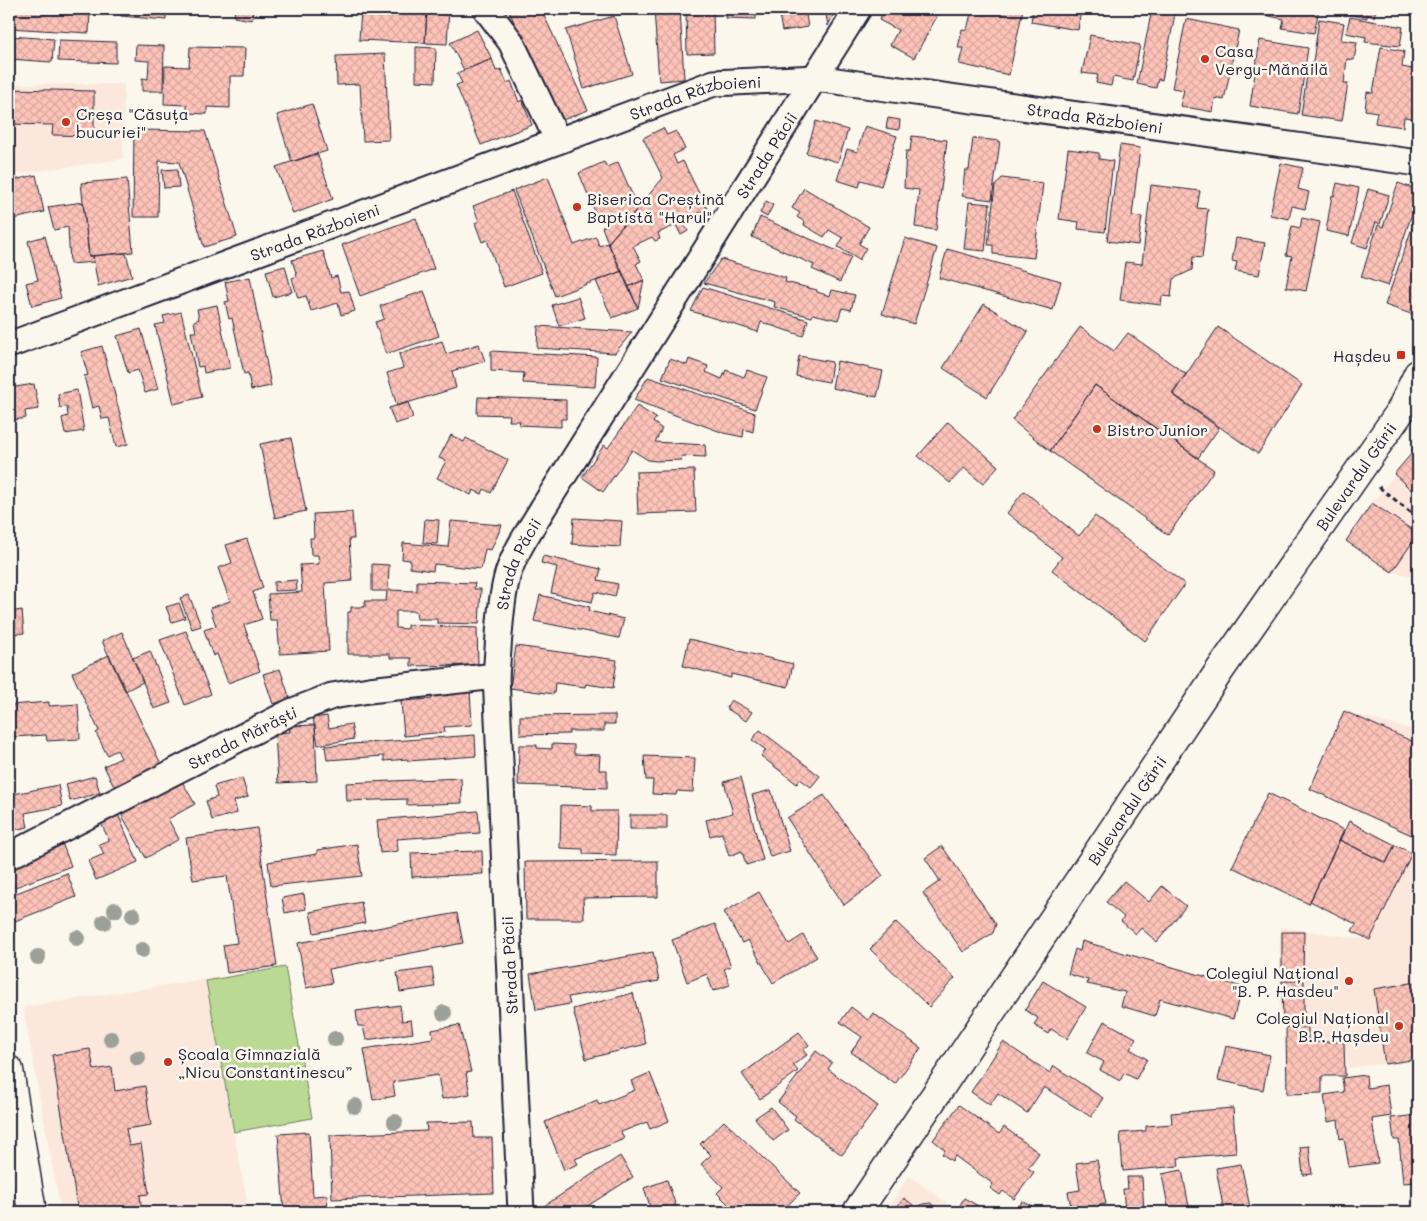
<svg xmlns="http://www.w3.org/2000/svg" width="1427" height="1221" viewBox="0 0 1427 1221" font-family="Mali,sans-serif">
<style>
.built{fill:#fce7dc}
.pitch{fill:#bada93;stroke:#6e7e67}
.building{fill:url(#building-cross-hatch);stroke:#22223b}
.lines{fill:none;stroke-linecap:round;stroke-linejoin:round}
.minor-casing{stroke:#22223b;stroke-width:29}
.tertiary-casing{stroke:#22223b;stroke-width:31}
.path{stroke:#22223b;stroke-width:3;stroke-dasharray:5 4;stroke-linecap:butt}
.minor{stroke:#fbf7ec;stroke-width:25}
.tertiary{stroke:#fbf7ec;stroke-width:28}
.tree{fill:#9da099}
.poi-dot{fill:#c8321e;stroke:#fbf7ec;stroke-width:2}
.labels{text-anchor:middle;dominant-baseline:central;stroke-width:5;stroke-linejoin:round;paint-order:stroke}
.poi-label{font-size:16px;fill:#22223b;stroke:#fbf7ec;text-anchor:start}
.street-label{font-size:16px;fill:#22223b;stroke:#fbf7ec}
</style>
<defs>
<pattern id="building-cross-hatch" width="8" height="8" patternUnits="userSpaceOnUse" patternTransform="scale(1.25)"><rect width="8" height="8" fill="#fec3b8"/><path d="M0 0l8 8M0 8l8-8" fill="none" stroke="#d9a79f"/></pattern>
</defs>
<rect width="100%" height="100%" fill="#fbf7ec"/>
<filter id="ink" filterUnits="userSpaceOnUse"><feTurbulence type="fractalNoise" baseFrequency=".02" numOctaves="2"/><feDisplacementMap in="SourceGraphic" scale="10" xChannelSelector="R" yChannelSelector="G"/><feConvolveMatrix kernelMatrix="1 2 1 2 8 2 1 2 1" color-interpolation-filters="sRGB"/></filter>
<g filter="url(#ink)">
<path class="built" d="M 9,84 L 124,84 L 123,159 L 9,175 Z
M 1418,446 L 1418,577 L 1392,572 L 1418,534 L 1372,503 Z
M 1353,714 L 1418,731 L 1418,744 Z
M 1418,841 L 1418,1059 L 1348,1068 L 1344,1042 L 1308,1042 L 1309,1023 L 1279,1023 L 1280,927 L 1370,940 Z
M 285,967 L 312,1118 L 234,1132 L 249,1212 L 61,1212 L 23,1007 Z
M 909,1176 L 947,1203 L 956,1212 L 885,1212 Z"/>
<path class="pitch" d="M 285,967 L 312,1118 L 234,1132 L 206,981 Z"/>
<path class="building" d="M 9,9 L 90,10 L 89,33 L 9,28 Z
M 121,9 L 166,9 L 166,20 L 121,16 Z
M 235,9 L 253,9 L 252,20 L 234,17 Z
M 361,9 L 427,11 L 425,43 L 359,40 Z
M 394,9 L 449,9 L 447,44 L 425,43 L 427,11 Z
M 508,9 L 541,9 L 588,110 L 560,121 Z
M 654,9 L 680,9 L 684,79 L 659,81 Z
M 686,9 L 713,9 L 714,53 L 687,54 Z
M 726,9 L 756,9 L 756,19 L 726,18 Z
M 778,9 L 805,9 L 808,27 L 782,31 Z
M 825,9 L 836,9 L 828,26 Z
M 885,9 L 935,9 L 940,11 L 914,58 L 890,45 L 898,30 L 879,20 Z
M 972,9 L 1023,9 L 1009,75 L 959,64 L 963,48 L 958,48 L 962,29 L 967,30 Z
M 1033,9 L 1081,9 L 1078,30 L 1031,22 Z
M 1152,9 L 1176,9 L 1162,80 L 1158,79 L 1156,88 L 1137,84 Z
M 1259,9 L 1319,9 L 1314,33 L 1282,28 L 1284,19 L 1259,14 Z
M 1350,9 L 1376,9 L 1374,17 L 1367,15 L 1367,18 L 1348,14 Z
M 614,16 L 632,74 L 584,89 L 566,30 Z
M 1350,17 L 1403,27 L 1400,46 L 1365,42 L 1366,37 L 1346,33 Z
M 1186,19 L 1239,30 L 1224,100 L 1215,98 L 1213,112 L 1180,106 L 1184,90 L 1172,88 Z
M 1319,19 L 1344,23 L 1341,40 L 1357,42 L 1354,60 L 1347,59 L 1344,83 L 1348,83 L 1342,121 L 1301,115 L 1307,75 L 1311,76 Z
M 477,30 L 492,59 L 464,70 L 450,43 Z
M 1090,35 L 1140,45 L 1133,81 L 1113,77 L 1111,86 L 1096,83 L 1098,75 L 1082,73 Z
M 9,36 L 54,39 L 52,62 L 9,59 Z
M 59,40 L 116,42 L 116,63 L 58,61 Z
M 1260,40 L 1308,48 L 1298,114 L 1250,106 Z
M 136,45 L 164,46 L 163,91 L 142,91 L 142,78 L 148,79 L 149,61 L 135,60 Z
M 190,47 L 245,48 L 244,76 L 230,76 L 230,108 L 207,107 L 207,114 L 187,113 L 187,105 L 164,104 L 165,66 L 189,67 Z
M 416,47 L 436,48 L 435,82 L 416,81 Z
M 1381,47 L 1404,51 L 1402,67 L 1418,70 L 1418,119 L 1404,117 L 1403,127 L 1375,123 L 1377,112 L 1365,110 L 1367,92 L 1373,93 Z
M 385,54 L 389,140 L 363,141 L 360,84 L 337,85 L 336,56 Z
M 492,59 L 496,71 L 501,69 L 507,83 L 511,81 L 519,102 L 522,100 L 532,125 L 481,145 L 456,85 L 462,83 L 457,73 Z
M 10,89 L 94,91 L 94,136 L 52,135 L 53,125 L 9,124 Z
M 312,104 L 327,151 L 292,162 L 277,115 Z
M 888,118 L 900,120 L 899,130 L 886,128 Z
M 816,121 L 848,130 L 838,162 L 806,153 Z
M 865,126 L 897,136 L 881,186 L 861,180 L 859,187 L 837,180 L 847,149 L 857,152 Z
M 663,128 L 667,135 L 676,131 L 685,149 L 673,155 L 677,164 L 683,161 L 707,209 L 682,221 L 688,231 L 681,235 L 676,225 L 658,233 L 660,239 L 655,241 L 652,237 L 633,246 L 641,261 L 636,264 L 644,280 L 628,287 L 608,243 L 663,178 L 643,138 Z
M 134,130 L 205,131 L 237,237 L 204,247 L 179,162 L 159,161 L 158,217 L 133,217 Z
M 912,136 L 947,140 L 936,230 L 915,227 L 919,190 L 904,188 L 906,151 L 910,151 Z
M 973,138 L 1000,141 L 992,200 L 962,196 L 965,170 L 969,170 Z
M 1120,145 L 1140,148 L 1132,216 L 1142,217 L 1138,245 L 1107,241 Z
M 1068,149 L 1099,153 L 1099,159 L 1113,161 L 1105,232 L 1078,229 L 1079,222 L 1059,219 Z
M 317,153 L 333,199 L 293,214 L 276,167 Z
M 604,162 L 607,167 L 618,162 L 638,208 L 608,243 L 602,227 L 609,224 L 605,216 L 598,219 L 579,173 Z
M 1281,163 L 1303,168 L 1298,189 L 1309,192 L 1305,209 L 1292,206 L 1289,219 L 1270,215 Z
M 177,169 L 179,187 L 164,188 L 162,170 Z
M 36,175 L 44,212 L 9,220 L 9,181 Z
M 548,177 L 574,245 L 596,237 L 599,246 L 608,243 L 622,271 L 555,296 L 514,190 Z
M 1002,178 L 1043,183 L 1034,258 L 993,254 L 993,245 L 988,245 L 995,186 Z
M 127,179 L 133,252 L 89,256 L 81,183 Z
M 1337,183 L 1359,188 L 1349,236 L 1326,231 L 1332,195 L 1334,196 Z
M 1398,183 L 1418,190 L 1418,195 L 1388,286 L 1361,277 L 1378,225 L 1383,227 Z
M 1151,185 L 1200,191 L 1197,208 L 1208,209 L 1202,258 L 1193,257 L 1192,270 L 1173,279 L 1171,297 L 1162,296 L 1161,305 L 1120,300 L 1125,262 L 1142,264 Z
M 804,188 L 869,227 L 859,244 L 866,248 L 859,260 L 838,247 L 843,238 L 829,230 L 824,237 L 804,225 L 805,222 L 797,217 L 800,213 L 792,208 Z
M 1368,189 L 1389,195 L 1380,224 L 1376,222 L 1367,248 L 1352,243 Z
M 512,191 L 542,273 L 504,287 L 487,240 L 482,242 L 475,223 L 479,221 L 473,206 Z
M 766,201 L 773,205 L 767,217 L 760,213 Z
M 83,202 L 89,256 L 93,256 L 94,262 L 70,264 L 68,227 L 54,230 L 48,207 Z
M 969,202 L 990,204 L 985,251 L 964,249 Z
M 1418,211 L 1418,313 L 1417,316 L 1385,305 Z
M 760,217 L 851,257 L 840,282 L 812,269 L 814,265 L 752,237 Z
M 416,218 L 434,269 L 360,296 L 342,245 Z
M 1302,218 L 1320,222 L 1306,291 L 1286,287 L 1292,256 L 1286,255 L 1292,226 L 1300,228 Z
M 45,236 L 61,298 L 32,306 L 26,283 L 38,280 L 28,241 Z
M 905,238 L 937,248 L 914,324 L 882,314 Z
M 1236,238 L 1265,243 L 1259,275 L 1235,271 L 1237,262 L 1232,261 Z
M 947,249 L 1061,281 L 1053,310 L 939,278 Z
M 323,251 L 331,278 L 337,276 L 341,292 L 349,291 L 355,311 L 341,315 L 338,303 L 311,311 L 306,296 L 298,298 L 292,278 L 297,276 L 292,260 Z
M 126,253 L 132,276 L 98,286 L 93,256 Z
M 721,259 L 786,278 L 785,282 L 817,290 L 817,292 L 830,296 L 832,290 L 855,295 L 851,310 L 842,308 L 838,320 L 813,314 L 812,317 L 774,307 L 775,302 L 704,283 Z
M 285,266 L 292,292 L 273,297 L 266,271 Z
M 622,271 L 638,308 L 612,318 L 596,281 Z
M 250,277 L 271,386 L 251,390 L 248,373 L 244,374 L 232,318 L 229,319 L 225,302 L 229,301 L 225,282 Z
M 644,280 L 638,308 L 628,287 Z
M 703,287 L 808,320 L 803,336 L 761,322 L 758,332 L 691,311 Z
M 424,291 L 439,336 L 386,354 L 375,322 L 384,319 L 380,306 Z
M 9,295 L 13,309 L 9,310 Z
M 578,297 L 585,318 L 559,326 L 552,305 Z
M 984,304 L 1028,332 L 987,397 L 943,368 Z
M 217,305 L 230,368 L 204,373 L 203,366 L 198,367 L 191,332 L 196,332 L 194,321 L 199,319 L 197,309 Z
M 181,312 L 202,397 L 174,404 L 155,325 L 165,323 L 163,316 Z
M 538,326 L 632,332 L 615,353 L 537,348 Z
M 1080,327 L 1114,351 L 1128,333 L 1186,374 L 1172,394 L 1219,428 L 1198,458 L 1095,385 L 1050,451 L 1012,420 Z
M 1218,327 L 1302,385 L 1258,454 L 1173,394 Z
M 141,329 L 158,389 L 145,393 L 138,370 L 128,373 L 117,336 Z
M 442,341 L 446,354 L 479,344 L 485,361 L 452,371 L 456,388 L 397,406 L 387,373 L 403,368 L 399,354 Z
M 102,346 L 128,444 L 116,447 L 109,418 L 102,419 L 99,406 L 92,408 L 84,376 L 88,375 L 81,352 Z
M 491,351 L 597,357 L 595,387 L 523,383 L 524,373 L 491,371 Z
M 799,356 L 832,362 L 829,382 L 796,376 Z
M 670,359 L 687,365 L 689,359 L 708,366 L 706,372 L 722,379 L 726,370 L 744,377 L 747,370 L 767,377 L 755,409 L 662,378 Z
M 837,361 L 883,371 L 877,397 L 832,388 Z
M 648,377 L 755,413 L 753,432 L 744,429 L 743,437 L 724,433 L 634,400 Z
M 34,384 L 39,409 L 25,411 L 26,418 L 9,421 L 9,388 Z
M 1095,385 L 1214,470 L 1168,535 L 1050,451 Z
M 77,390 L 84,431 L 65,434 L 62,418 L 68,416 L 67,407 L 60,408 L 58,394 Z
M 478,397 L 566,400 L 566,419 L 561,419 L 561,427 L 519,425 L 520,421 L 509,421 L 510,415 L 477,414 Z
M 408,402 L 413,418 L 395,424 L 389,408 Z
M 637,406 L 656,418 L 653,422 L 662,429 L 655,442 L 705,445 L 706,457 L 681,456 L 682,460 L 656,461 L 648,460 L 632,450 L 603,492 L 582,477 L 604,445 L 608,448 Z
M 948,422 L 998,466 L 983,484 L 964,468 L 950,483 L 918,456 Z
M 451,435 L 464,442 L 466,438 L 508,460 L 491,493 L 484,489 L 482,494 L 473,490 L 471,495 L 437,478 L 446,461 L 439,458 Z
M 291,438 L 306,511 L 275,518 L 260,444 Z
M 1418,446 L 1418,496 L 1394,474 Z
M 694,470 L 696,512 L 638,514 L 636,472 Z
M 1024,491 L 1079,536 L 1095,516 L 1185,584 L 1145,641 L 1052,570 L 1062,557 L 1007,513 Z
M 1372,503 L 1418,534 L 1392,572 L 1346,541 Z
M 352,512 L 354,539 L 349,539 L 352,581 L 325,583 L 329,651 L 280,654 L 277,620 L 270,620 L 268,594 L 302,592 L 300,565 L 319,564 L 318,555 L 311,555 L 310,538 L 314,538 L 313,514 Z
M 574,518 L 622,521 L 620,547 L 572,544 Z
M 425,519 L 439,520 L 437,544 L 423,543 Z
M 451,521 L 502,525 L 491,550 L 485,549 L 481,569 L 434,564 L 433,571 L 410,568 L 410,560 L 402,559 L 403,543 L 448,547 Z
M 247,539 L 263,588 L 253,592 L 262,619 L 244,625 L 260,671 L 228,683 L 217,654 L 213,656 L 204,630 L 216,626 L 210,608 L 230,601 L 218,568 L 232,563 L 226,545 Z
M 543,556 L 601,569 L 598,580 L 618,584 L 615,597 L 595,592 L 592,602 L 551,593 L 557,567 L 541,563 Z
M 372,564 L 389,565 L 388,590 L 417,591 L 417,581 L 475,583 L 474,589 L 481,589 L 479,624 L 437,623 L 437,619 L 417,619 L 416,611 L 396,611 L 396,628 L 407,629 L 407,625 L 477,628 L 478,665 L 411,666 L 411,658 L 390,658 L 390,654 L 348,654 L 348,612 L 351,612 L 351,607 L 365,607 L 365,601 L 386,601 L 387,591 L 372,591 Z
M 296,580 L 297,590 L 274,591 L 274,582 Z
M 189,595 L 201,626 L 192,629 L 180,598 Z
M 540,595 L 590,607 L 589,611 L 624,619 L 619,638 L 534,621 Z
M 179,603 L 185,618 L 172,622 L 166,607 Z
M 22,610 L 24,633 L 13,634 L 15,653 L 9,654 L 9,612 Z
M 186,631 L 211,694 L 185,705 L 160,640 Z
M 122,632 L 143,682 L 125,691 L 102,641 Z
M 689,639 L 793,664 L 788,687 L 731,674 L 731,678 L 683,666 Z
M 516,646 L 617,660 L 613,688 L 586,684 L 585,687 L 555,683 L 554,694 L 510,688 Z
M 150,651 L 171,703 L 154,709 L 133,658 Z
M 109,655 L 162,766 L 115,789 L 104,766 L 121,758 L 117,750 L 107,755 L 96,733 L 99,731 L 72,673 Z
M 280,669 L 290,699 L 273,704 L 263,674 Z
M 9,680 L 10,680 L 12,699 L 9,699 Z
M 470,691 L 472,725 L 444,727 L 445,732 L 404,736 L 401,701 L 432,699 L 431,694 Z
M 731,700 L 752,712 L 746,721 L 726,708 Z
M 49,702 L 49,706 L 78,704 L 80,739 L 47,741 L 46,735 L 13,737 L 13,742 L 9,742 L 9,709 L 11,709 L 11,705 Z
M 1344,711 L 1418,744 L 1418,838 L 1310,789 Z
M 615,715 L 615,724 L 604,724 L 604,731 L 569,731 L 569,734 L 520,735 L 520,716 Z
M 327,716 L 329,728 L 351,724 L 354,739 L 318,745 L 313,718 Z
M 315,725 L 317,781 L 278,783 L 275,733 L 290,732 L 289,726 Z
M 760,730 L 820,776 L 811,787 L 800,779 L 797,784 L 761,756 L 766,750 L 752,740 Z
M 475,735 L 476,756 L 408,761 L 407,759 L 384,761 L 384,756 L 327,760 L 325,746 Z
M 552,744 L 574,745 L 574,754 L 600,755 L 599,770 L 607,770 L 607,788 L 518,785 L 519,745 L 537,745 L 537,748 L 552,749 Z
M 644,756 L 695,758 L 693,792 L 677,791 L 676,795 L 652,794 L 653,780 L 646,780 Z
M 95,776 L 100,793 L 70,801 L 66,784 Z
M 741,777 L 763,860 L 746,865 L 742,851 L 729,856 L 722,833 L 710,836 L 706,820 L 733,813 L 724,782 Z
M 180,778 L 195,804 L 168,819 L 179,839 L 146,858 L 120,812 Z
M 242,778 L 248,797 L 234,801 L 237,813 L 212,820 L 206,801 L 217,797 L 214,786 Z
M 461,778 L 462,803 L 407,805 L 407,799 L 347,801 L 346,783 Z
M 58,785 L 62,806 L 25,813 L 28,827 L 9,831 L 9,795 Z
M 771,790 L 790,851 L 770,857 L 752,795 Z
M 1268,793 L 1344,830 L 1309,904 L 1232,867 Z
M 824,795 L 883,876 L 844,905 L 787,818 Z
M 561,805 L 592,806 L 592,811 L 617,811 L 616,855 L 583,854 L 583,849 L 560,848 Z
M 478,811 L 480,833 L 397,839 L 398,851 L 380,853 L 377,820 Z
M 118,814 L 138,862 L 96,880 L 88,861 L 104,854 L 99,844 L 109,840 L 100,821 Z
M 630,815 L 667,815 L 667,829 L 630,829 Z
M 1349,821 L 1395,845 L 1386,863 L 1340,840 Z
M 257,828 L 277,966 L 227,973 L 223,945 L 237,943 L 227,876 L 193,880 L 186,838 Z
M 1340,840 L 1386,863 L 1395,845 L 1412,853 L 1370,940 L 1352,931 L 1356,924 L 1310,901 Z
M 62,843 L 71,866 L 10,889 L 9,863 Z
M 357,844 L 362,876 L 271,886 L 268,862 L 317,854 L 317,850 Z
M 942,846 L 996,924 L 993,933 L 963,952 L 923,893 L 940,881 L 925,858 Z
M 482,851 L 483,874 L 412,877 L 411,853 Z
M 658,861 L 658,897 L 583,898 L 584,919 L 526,919 L 525,862 Z
M 67,873 L 76,897 L 15,921 L 9,906 L 9,896 Z
M 1124,881 L 1149,902 L 1162,886 L 1186,906 L 1157,942 L 1141,928 L 1136,934 L 1121,921 L 1124,917 L 1106,902 Z
M 759,892 L 789,944 L 803,935 L 817,957 L 773,983 L 748,940 L 742,943 L 724,912 Z
M 304,894 L 306,909 L 285,913 L 282,898 Z
M 361,902 L 365,923 L 314,933 L 310,912 Z
M 457,913 L 463,943 L 329,969 L 332,983 L 306,988 L 298,943 Z
M 896,922 L 955,978 L 929,1007 L 870,949 Z
M 715,924 L 731,966 L 724,969 L 730,985 L 713,991 L 707,974 L 687,982 L 672,940 Z
M 1282,932 L 1304,932 L 1303,972 L 1282,972 Z
M 1082,941 L 1242,987 L 1233,1019 L 1160,999 L 1155,1016 L 1121,1006 L 1125,992 L 1087,984 L 1088,980 L 1068,974 L 1075,949 L 1080,951 Z
M 653,952 L 659,981 L 568,997 L 570,1004 L 536,1010 L 530,974 Z
M 432,968 L 435,987 L 400,992 L 397,973 Z
M 1043,981 L 1086,1007 L 1067,1039 L 1051,1029 L 1048,1034 L 1034,1025 L 1038,1018 L 1025,1010 Z
M 1282,981 L 1304,981 L 1304,1021 L 1283,1021 Z
M 1417,982 L 1418,1059 L 1385,1064 L 1374,989 Z
M 633,993 L 646,1044 L 586,1059 L 573,1009 Z
M 400,1005 L 402,1021 L 411,1020 L 413,1033 L 366,1040 L 363,1026 L 358,1026 L 356,1011 Z
M 851,1007 L 868,1020 L 873,1013 L 921,1048 L 895,1084 L 851,1052 L 862,1037 L 840,1022 Z
M 1104,1021 L 1136,1038 L 1130,1049 L 1147,1059 L 1136,1079 L 1124,1073 L 1120,1081 L 1100,1070 L 1104,1062 L 1087,1053 Z
M 459,1025 L 471,1072 L 466,1073 L 470,1094 L 442,1099 L 438,1075 L 393,1082 L 395,1096 L 373,1100 L 364,1049 L 433,1038 L 432,1030 Z
M 1286,1027 L 1308,1027 L 1308,1042 L 1344,1042 L 1345,1076 L 1322,1076 L 1322,1093 L 1287,1094 Z
M 799,1032 L 809,1045 L 803,1050 L 807,1055 L 793,1065 L 798,1071 L 760,1099 L 742,1074 Z
M 1003,1042 L 1050,1073 L 1054,1066 L 1103,1098 L 1091,1117 L 1044,1087 L 1027,1113 L 998,1093 L 990,1105 L 971,1092 Z
M 1226,1046 L 1270,1055 L 1263,1090 L 1218,1080 Z
M 90,1049 L 94,1070 L 112,1067 L 115,1091 L 145,1086 L 151,1125 L 126,1129 L 129,1146 L 141,1144 L 149,1194 L 140,1195 L 142,1212 L 78,1212 L 52,1055 Z
M 816,1051 L 832,1063 L 828,1069 L 878,1106 L 842,1155 L 794,1119 L 796,1116 L 778,1102 Z
M 650,1073 L 669,1121 L 650,1129 L 647,1122 L 621,1132 L 624,1139 L 575,1159 L 578,1164 L 564,1170 L 545,1122 L 597,1100 L 599,1105 L 635,1090 L 631,1081 Z
M 1366,1075 L 1367,1088 L 1387,1085 L 1391,1116 L 1372,1119 L 1378,1163 L 1349,1167 L 1344,1138 L 1340,1139 L 1338,1120 L 1328,1122 L 1324,1095 L 1344,1092 L 1342,1078 Z
M 959,1105 L 999,1134 L 1004,1127 L 1039,1153 L 1028,1168 L 1034,1172 L 1014,1199 L 1003,1191 L 1000,1195 L 990,1188 L 993,1184 L 955,1156 L 952,1161 L 942,1154 L 945,1150 L 933,1140 Z
M 771,1107 L 788,1130 L 773,1141 L 755,1118 Z
M 1233,1108 L 1236,1153 L 1178,1158 L 1179,1166 L 1123,1171 L 1120,1133 L 1146,1131 L 1146,1126 L 1172,1124 L 1171,1113 Z
M 1418,1115 L 1418,1182 L 1403,1183 L 1399,1140 L 1394,1140 L 1391,1118 Z
M 724,1121 L 800,1193 L 781,1212 L 736,1212 L 717,1193 L 723,1187 L 701,1164 L 711,1155 L 700,1144 Z
M 473,1122 L 474,1138 L 492,1138 L 494,1193 L 332,1199 L 330,1135 L 427,1131 L 426,1123 Z
M 309,1132 L 313,1196 L 327,1195 L 328,1212 L 284,1212 L 278,1134 Z
M 1309,1146 L 1312,1174 L 1303,1175 L 1300,1147 Z
M 620,1156 L 633,1177 L 578,1212 L 541,1212 L 541,1208 Z
M 1097,1160 L 1106,1204 L 1099,1205 L 1100,1212 L 1072,1212 L 1068,1192 L 1080,1190 L 1076,1163 Z
M 1241,1164 L 1251,1212 L 1224,1212 L 1216,1168 Z
M 1182,1170 L 1190,1212 L 1169,1212 L 1162,1174 Z
M 1127,1177 L 1142,1177 L 1144,1212 L 1119,1212 L 1125,1211 L 1123,1189 L 1128,1189 Z
M 667,1180 L 678,1212 L 652,1212 L 644,1188 Z
M 904,1198 L 917,1208 L 923,1204 L 931,1203 L 943,1212 L 893,1212 Z
M 964,1198 L 989,1212 L 959,1212 L 957,1211 Z
M 1022,1201 L 1040,1210 L 1039,1212 L 1017,1211 Z"/>
<g class="lines">
<g class="minor-casing">
<g id="minor">
<path d="M 486,9 L 511,42 L 558,141"/>
<path id="s1" d="M 9,345 L 714,83 L 815,78 L 1418,163"/>
<path id="s2" d="M 9,856 L 291,712 L 332,696 L 369,690 L 496,676"/>
<path id="s3" d="M 521,1212 L 496,676 C 499,643 499,609 507,577 C 514,552 530,530 543,508 L 858,9"/>
</g>
</g>
<g class="tertiary-casing">
<g id="tertiary">
<path d="M 9,1070 L 32,1212"/>
<path id="s4" d="M 857,1212 L 1220,670 L 1400,412 L 1418,374"/>
</g>
</g>
<path class="path" d="M 1379,487 L 1418,518"/>
<use href="#minor" class="minor"/>
<use href="#tertiary" class="tertiary"/>
</g>
<g class="tree">
<circle cx="115" cy="910" r="8"/>
<circle cx="133" cy="915" r="8"/>
<circle cx="104" cy="922" r="8"/>
<circle cx="77" cy="938" r="8"/>
<circle cx="142" cy="950" r="8"/>
<circle cx="38" cy="957" r="8"/>
<circle cx="444" cy="1013" r="8"/>
<circle cx="111" cy="1039" r="8"/>
<circle cx="335" cy="1039" r="8"/>
<circle cx="138" cy="1058" r="8"/>
<circle cx="355" cy="1106" r="8"/>
<circle cx="395" cy="1122" r="8"/>
</g>
</g>
<g class="poi-dot">
<circle cx="1205" cy="59" r="5"/>
<circle cx="66" cy="122" r="5"/>
<circle cx="577" cy="207" r="5"/>
<rect x="1396" y="350" width="10" height="10" rx="2.5"/>
<circle cx="1097" cy="429" r="5"/>
<circle cx="1349" cy="981" r="5"/>
<circle cx="1399" cy="1026" r="5"/>
<circle cx="168" cy="1062" r="5"/>
</g>
<g class="labels">
<g class="poi-label">
<text x="1215" y="50">Casa<tspan x="1215" dy="18">Vergu-Mănăilă</tspan></text>
<text x="76" y="113">Creșa "Căsuța<tspan x="76" dy="18">bucuriei"</tspan></text>
<text x="587" y="198">Biserica Creștină<tspan x="587" dy="18">Baptistă "Harul"</tspan></text>
<text x="1391" y="355" text-anchor="end">Hașdeu</text>
<text x="1107" y="429">Bistro Junior</text>
<text x="1339" y="972" text-anchor="end">Colegiul Național<tspan x="1339" dy="18">"B. P. Hasdeu"</tspan></text>
<text x="1389" y="1017" text-anchor="end">Colegiul Național<tspan x="1389" dy="18">B.P. Hașdeu</tspan></text>
<text x="178" y="1053">Școala Gimnazială<tspan x="178" dy="18">„Nicu Constantinescu”</tspan></text>
</g>
<g class="street-label">
<text stroke="none"><textPath href="#s1" startOffset="731">Strada Războieni</textPath></text>
<text stroke="none"><textPath href="#s1" startOffset="1136">Strada Războieni</textPath></text>
<text stroke="none"><textPath href="#s3" startOffset="1132">Strada Păcii</textPath></text>
<text stroke="none"><textPath href="#s1" startOffset="326">Strada Războieni</textPath></text>
<text stroke="none"><textPath href="#s4" startOffset="889">Bulevardul Gării</textPath></text>
<text stroke="none"><textPath href="#s3" startOffset="652">Strada Păcii</textPath></text>
<text stroke="none"><textPath href="#s2" startOffset="262">Strada Mărăști</textPath></text>
<text stroke="none"><textPath href="#s4" startOffset="484">Bulevardul Gării</textPath></text>
<text transform="translate(509 965) rotate(-93)">Strada Păcii</text>
</g>
</g>
<rect width="1427" height="1221" fill="none" stroke="#fbf7ec" stroke-width="30"/>
<rect x="15" y="15" width="1397" height="1191" fill="none" stroke="#22223b" stroke-width="2" filter="url(#ink)"/>
</svg>
